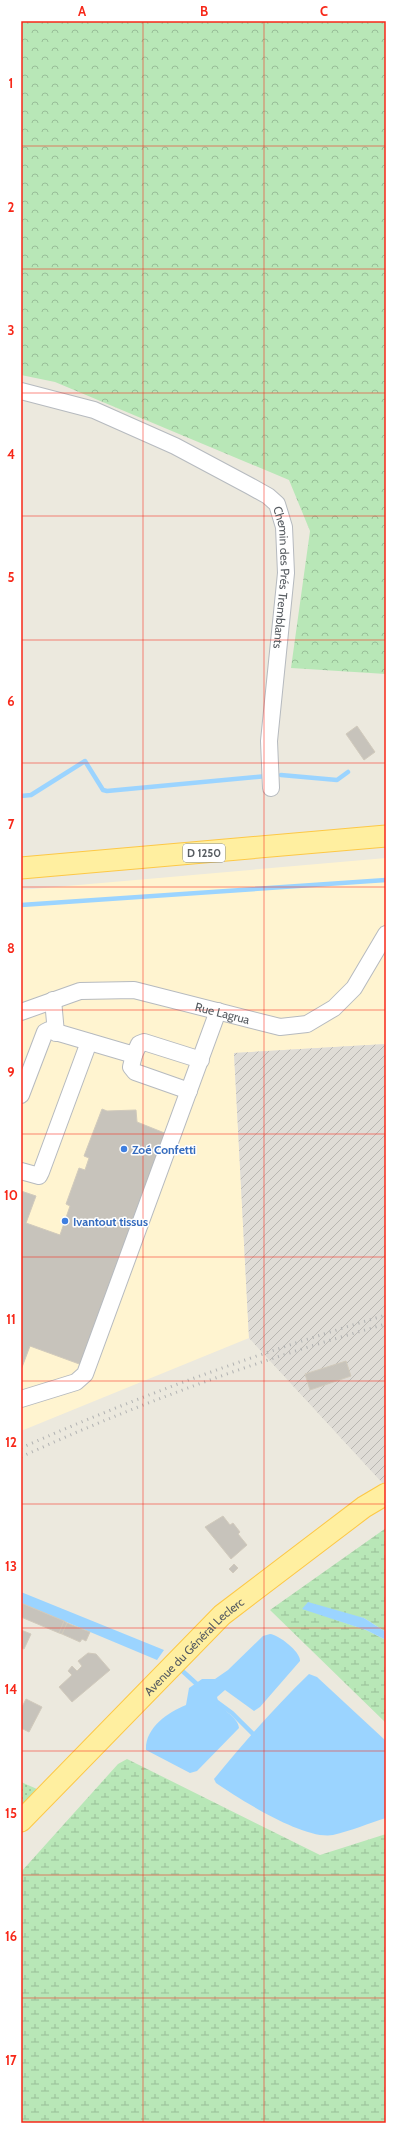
<svg xmlns="http://www.w3.org/2000/svg" width="407" height="2144" viewBox="0 0 407 2144" font-family="Cabin,sans-serif">
<style>
.commercial{fill:#fff4d0}
.industrial{fill:url(#industrial-furrows)}
.grass{fill:url(#grass-dots)}
.forest{fill:url(#forest-crowns)}
.wetland{fill:url(#wetland-marsh)}
.water{fill:#9bd4ff}
.lines{fill:none;stroke-linecap:round;stroke-linejoin:round}
.stream{stroke:#9bd4ff;stroke-width:4.5}
.building{fill:#c7c3bb;stroke:#d1cabc}
.minor-casing{stroke:#b6babf;stroke-width:18}
.major-casing{stroke:#fdc846;stroke-width:23}
.minor{stroke:#fff;stroke-width:16}
.major{stroke:#ffefa0;stroke-width:21}
.rail{stroke:#b1b2b2;stroke-width:3;stroke-dasharray:1 5;stroke-linecap:butt}
.grid{fill:none;stroke:#f72819;stroke-width:1;stroke-opacity:0.55}
.shop-dot{fill:#3f7fe0;stroke:#fff;stroke-width:1.5}
.labels{text-anchor:middle;dominant-baseline:central;stroke-width:3;stroke-linejoin:round;paint-order:stroke}
.shield{fill:#fff;stroke:#898d90;stroke-width:1}
.shield-label{font-size:11px;font-weight:bold;fill:#575c61}
.street-label{font-size:12px;fill:#575c61;stroke:#fff}
.shop-label{font-size:12px;font-weight:bold;fill:#366cbe;stroke:#fff;text-anchor:start}
.neatline{fill:none;stroke:#f72819;stroke-width:1.5}
.grid-label{font-size:13px;text-anchor:middle;font-weight:bold;fill:#f72819}
</style>
<defs>
<pattern id="industrial-furrows" width="10" height="10" patternUnits="userSpaceOnUse"><rect width="10" height="10" fill="#dfdcd6"/><path d="M-1 1l2-2M0 10L10 0M9 11l2-2" fill="none" stroke="#b8b6b1"/></pattern>
<pattern id="grass-dots" width="8" height="8" patternUnits="userSpaceOnUse"><rect width="8" height="8" fill="#b8e7b7"/><path d="M2 2h.1M6 6h.1" fill="none" stroke="#98be98" stroke-width="1.8" stroke-linecap="round"/></pattern>
<pattern id="forest-crowns" width="20" height="18" patternUnits="userSpaceOnUse"><rect width="20" height="18" fill="#b8e7b7"/><path d="M2 6a3 3 0 1 1 6 0M12 15a3 3 0 1 1 6 0" fill="none" stroke="#98be98"/></pattern>
<pattern id="wetland-marsh" width="20" height="14" patternUnits="userSpaceOnUse"><rect width="20" height="14" fill="#b8e7b7"/><path d="M1 5h8M5 5V1M11 12h8M15 12V8" fill="none" stroke="#98be98"/></pattern>
</defs>
<rect width="100%" height="100%" fill="#ece9de"/>
<path class="commercial" d="M 386,858 L 386,1044 L 234,1053 L 249,1338 L 21,1431 L 21,890 Z"/>
<path class="industrial" d="M 386,1044 L 386,1487 L 249,1338 L 234,1053 Z"/>
<path class="grass" d="M 21,1782 L 37,1789 L 21,1805 Z"/>
<path class="forest" d="M 21,21 L 386,21 L 386,674 L 291,668 L 310,531 L 289,480 L 55,382 L 21,375 Z"/>
<path class="wetland" d="M 386,1528 L 386,1632 L 364,1618 L 302,1608 L 366,1630 L 386,1640 L 386,1723 L 270,1610 Z
M 127,1759 L 320,1855 L 386,1834 L 386,2123 L 21,2123 L 21,1872 L 118,1764 Z"/>
<path class="water" d="M 21,1592 L 164,1650 L 157,1660 L 21,1603 Z
M 308,1602 L 364,1618 L 386,1632 L 386,1640 L 366,1630 L 302,1609 Z
M 270,1634 C 279,1635 301,1652 300,1661 L 260,1707 L 254,1711 L 225,1690 L 217,1697 C 219,1710 238,1716 239,1728 L 197,1771 L 190,1773 L 146,1750 C 145,1728 167,1713 186,1705 L 189,1688 L 202,1679 L 215,1679 L 228,1670 L 263,1636 Z
M 309,1674 L 317,1677 L 386,1741 L 386,1818 C 369,1823 351,1831 333,1835 C 304,1840 241,1800 216,1783 L 214,1779 C 244,1742 275,1707 309,1674 Z"/>
<g class="lines">
<path class="stream" d="M 281,775 L 337,780 L 348,772
M 21,796 L 31,795 L 85,761 L 103,790 L 107,791 L 267,776
M 21,905 L 386,880
M 178,1667 L 199,1686
M 217,1702 L 232,1713 L 256,1737"/>
</g>
<path class="building" d="M 357,726 L 375,752 L 364,760 L 346,734 Z
M 102,1109 L 107,1111 L 136,1110 L 137,1122 L 167,1134 L 82,1365 L 30,1346 L 21,1370 L 21,1191 L 36,1196 L 26,1223 L 60,1235 L 70,1206 L 66,1204 L 79,1168 L 85,1170 L 89,1158 L 84,1156 Z
M 346,1361 L 351,1376 L 310,1390 L 305,1374 Z
M 223,1516 L 230,1525 L 233,1523 L 240,1532 L 238,1534 L 247,1545 L 231,1559 L 205,1527 Z
M 234,1564 L 238,1568 L 233,1573 L 229,1569 Z
M 21,1603 L 64,1621 L 59,1633 L 21,1617 Z
M 64,1621 L 67,1623 L 62,1634 L 59,1633 Z
M 67,1623 L 90,1632 L 86,1641 L 82,1639 L 80,1642 L 62,1634 Z
M 21,1630 L 31,1634 L 24,1649 L 21,1648 Z
M 88,1653 L 96,1654 L 110,1670 L 72,1702 L 59,1687 L 72,1675 L 68,1671 L 72,1666 L 77,1671 L 82,1666 L 78,1661 Z
M 26,1699 L 42,1707 L 29,1732 L 21,1728 L 21,1709 Z"/>
<g class="lines">
<g class="minor-casing">
<g id="minor">
<path id="s1" d="M 21,391 L 94,410 L 175,446 L 250,486 L 268,496 L 277,504 L 284,527 L 286,573 L 269,741 L 271,788"/>
<path d="M 53,1000 L 56,1033"/>
<path id="s2" d="M 21,1012 L 80,991 L 134,990 L 280,1027 L 307,1024 L 334,1008 L 354,988 L 386,934"/>
<path d="M 134,1055 L 131,1067 L 135,1072 L 189,1091"/>
<path d="M 21,1095 L 45,1032 L 49,1030 L 134,1055 L 139,1044 L 144,1042 L 201,1060"/>
<path d="M 21,1171 L 39,1176 L 41,1172 L 89,1042"/>
<path d="M 21,1399 L 76,1382 L 85,1374 L 218,1011"/>
</g>
</g>
<g class="major-casing">
<g id="major">
<path d="M 21,868 L 386,836"/>
<path id="s3" d="M 21,1821 L 222,1615 L 364,1507 L 386,1494"/>
</g>
</g>
<use href="#minor" class="minor"/>
<use href="#major" class="major"/>
<path class="rail" d="M 21,1448 C 140,1395 261,1352 386,1315
M 21,1457 C 138,1403 261,1359 386,1324"/>
</g>
<path class="grid" d="M 143,21 L 143,2123M 264,21 L 264,2123M 21,146 L 386,146M 21,269 L 386,269M 21,393 L 386,393M 21,516 L 386,516M 21,640 L 386,640M 21,763 L 386,763M 21,887 L 386,887M 21,1010 L 386,1010M 21,1134 L 386,1134M 21,1257 L 386,1257M 21,1381 L 386,1381M 21,1504 L 386,1504M 21,1628 L 386,1628M 21,1751 L 386,1751M 21,1875 L 386,1875M 21,1998 L 386,1998"/>
<g class="shop-dot">
<circle cx="124" cy="1149" r="4"/>
<circle cx="65" cy="1221" r="4"/>
</g>
<g class="labels">
<rect class="shield" x="183" y="844" width="42" height="18" rx="3"/>
<g class="shield-label">
<text x="204" y="853">D 1250</text>
</g>
<g class="street-label">
<text stroke="none"><textPath href="#s1" startOffset="356">Chemin des Prés Tremblants</textPath></text>
<text stroke="none"><textPath href="#s2" startOffset="208">Rue Lagrua</textPath></text>
<text stroke="none"><textPath href="#s3" startOffset="246">Avenue du Général Leclerc</textPath></text>
</g>
<g class="shop-label">
<text x="132" y="1149">Zoé Confetti</text>
<text x="73" y="1221">Ivantout tissus</text>
</g>
</g>
<rect width="407" height="2144" fill="none" stroke="#ffffff" stroke-width="44"/>
<rect x="22" y="22" width="363" height="2100" class="neatline"/>
<g class="grid-label">
<text x="82" y="16">A</text>
<text x="204" y="16">B</text>
<text x="324" y="16">C</text>
<text x="11" y="88">1</text>
<text x="11" y="212">2</text>
<text x="11" y="335">3</text>
<text x="11" y="459">4</text>
<text x="11" y="582">5</text>
<text x="11" y="706">6</text>
<text x="11" y="829">7</text>
<text x="11" y="953">8</text>
<text x="11" y="1077">9</text>
<text x="11" y="1200">10</text>
<text x="11" y="1324">11</text>
<text x="11" y="1447">12</text>
<text x="11" y="1571">13</text>
<text x="11" y="1694">14</text>
<text x="11" y="1818">15</text>
<text x="11" y="1941">16</text>
<text x="11" y="2065">17</text>
</g>
</svg>
